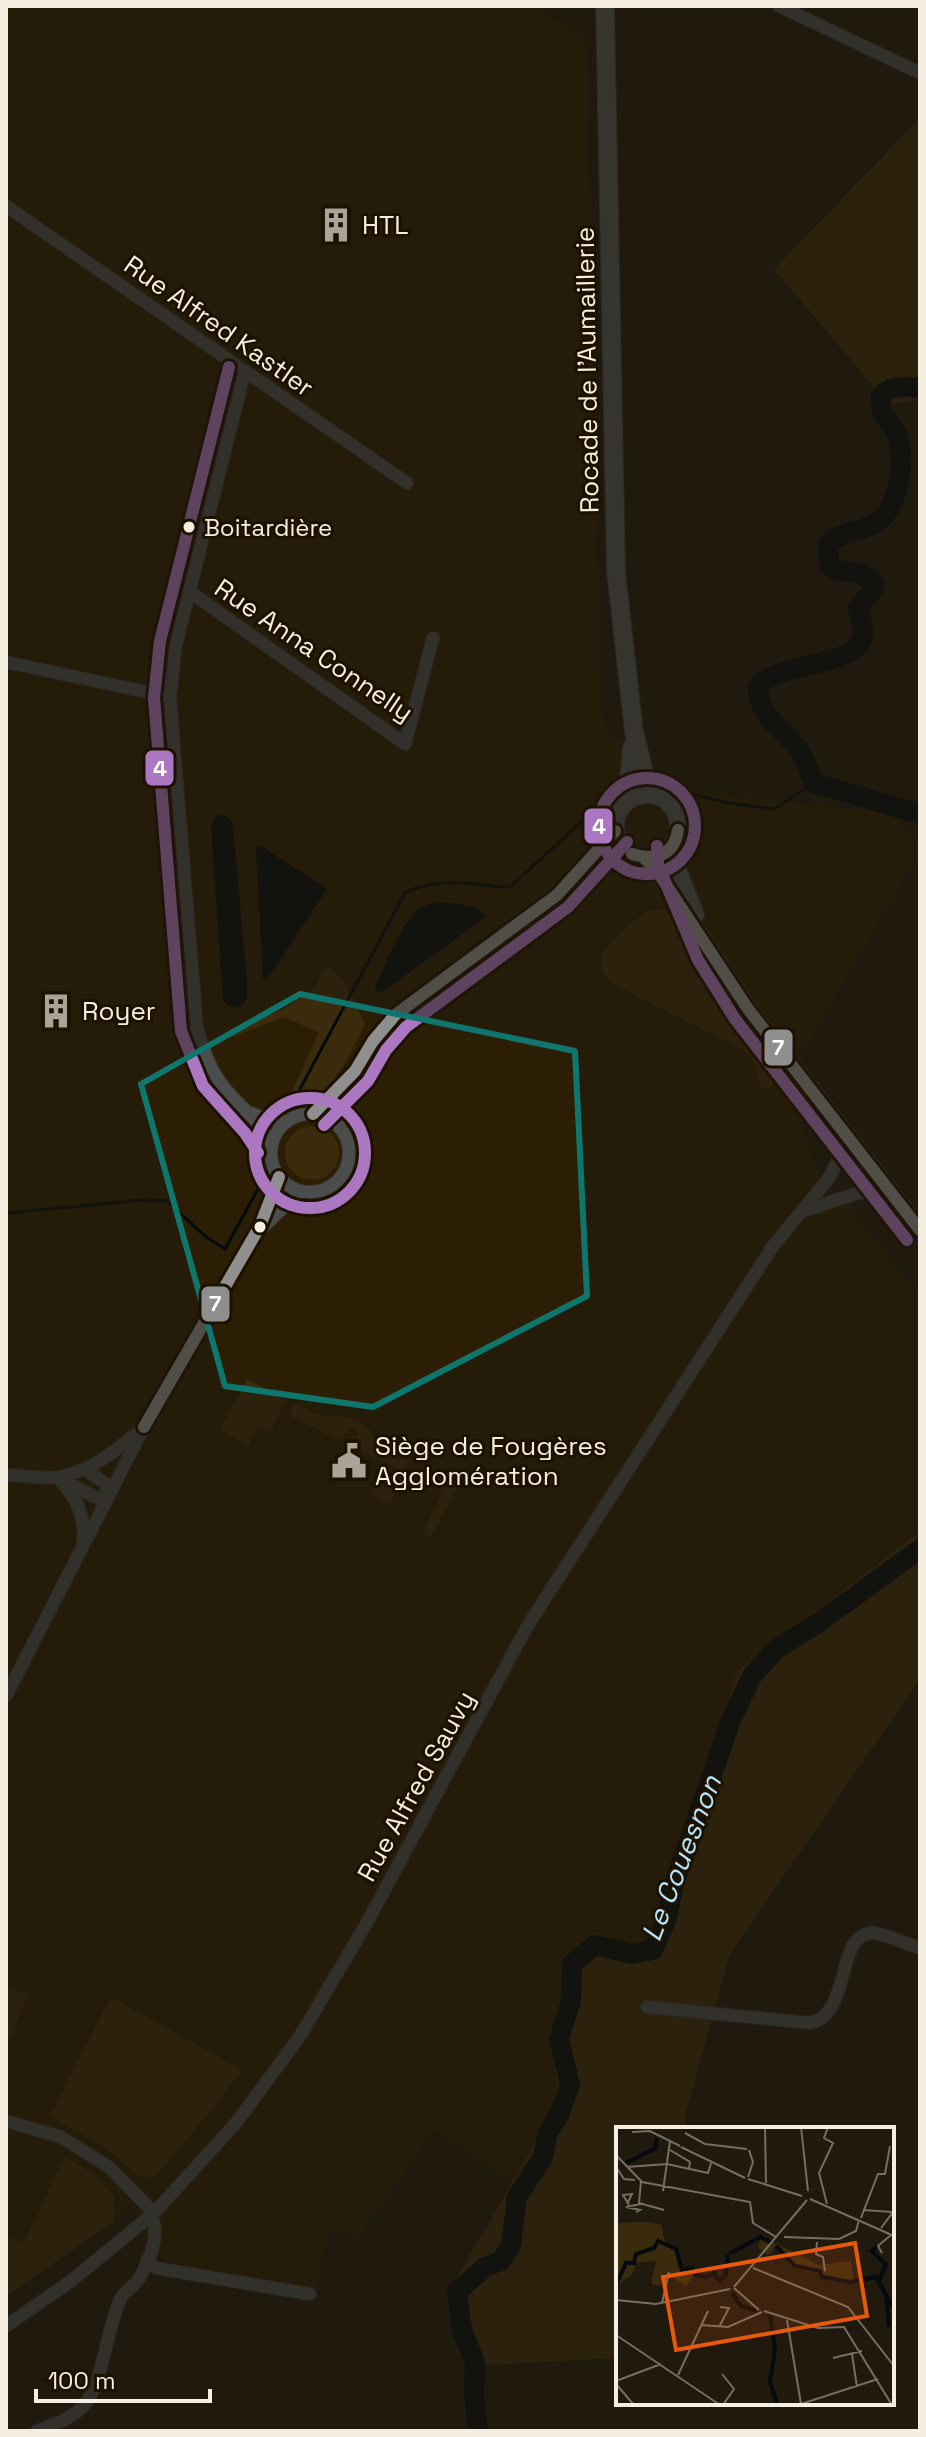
<svg xmlns="http://www.w3.org/2000/svg" width="926" height="2437" viewBox="0 0 926 2437" font-family="'Space Grotesk',sans-serif">
<style>
.built{fill:#2c1e04}
.green{fill:#3b2b0d}
.water{fill:#040a0e}
.lines{fill:none;stroke-linecap:round;stroke-linejoin:round}
.stream{stroke:#040a0e;stroke-width:3}
.river{stroke:#040a0e;stroke-width:20}
.street-casing{stroke:#3b362d;stroke-width:14}
.primary-casing{stroke:#3b362d;stroke-width:20}
.street{stroke:#4a4d4c;stroke-width:12}
.primary{stroke:#525554;stroke-width:18}
.bus-1-casing{stroke:#1d1100;stroke-width:18}
.bus-2-casing{stroke:#1d1100;stroke-width:18}
.bus-1{stroke:#8f8f8f;stroke-width:12}
.bus-2{stroke:#ac77c1;stroke-width:12}
.marked{fill:none;stroke:#0f766e;stroke-width:6;stroke-linejoin:round}
.bus-dot{fill:#f6eee1;stroke:#1d1100;stroke-width:3}
.labels{text-anchor:middle;dominant-baseline:central;stroke-width:6;stroke-linejoin:round;paint-order:stroke}
.bus-label{font-size:24px;fill:#f6eee1;stroke:#1d1100;text-anchor:start}
.poi-label{font-size:26px;fill:#f6eee1;stroke:#1d1100;text-anchor:start}
.street-label{font-size:26px;fill:#f6eee1;stroke:#1d1100}
.water-label{font-size:28px;font-style:italic;fill:#b4e5fa;stroke:#1d1100}
.inset-river{fill:none;stroke:#040a0e;stroke-width:4}
.inset-road{fill:none;stroke:#756e62;stroke-width:2}
.view{fill:#e8590c;fill-opacity:0.15;stroke:#e8590c;stroke-width:4}
.inset-edge{fill:none;stroke:#f6eee1;stroke-width:4}
.line-badge{stroke:#1d1100;stroke-width:3}
.badge-label{font-size:22px;text-anchor:middle;font-weight:bold;fill:#fff}
</style>
<rect width="100%" height="100%" fill="#1f190e"/>
<path class="built" d="M 6,6 L 533,6 L 586,38 L 595,517 L 603,730 L 675,790 L 891,813 L 920,850 L 785,1083 L 818,1173 L 849,1205 L 920,1297 L 920,1532 L 736,1672 L 681,1896 L 662,1910 L 655,1943 L 645,1955 L 595,1933 L 571,2001 L 549,2032 L 560,2104 L 512,2181 L 433,2130 L 360,2235 L 330,2230 L 313,2291 L 162,2260 L 130,2206 L 6,2290 Z"/>
<path class="green" d="M 920,118 L 920,400 L 888,404 L 774,269 Z
M 654,909 L 675,909 L 718,991 L 778,1072 L 769,1090 L 760,1086 L 753,1058 L 742,1049 L 611,983 C 590,961 605,947 623,931 C 633,922 642,914 654,909 Z
M 330,968 C 347,980 354,1005 365,1023 C 355,1046 340,1078 319,1094 C 311,1100 295,1101 284,1109 L 319,1032 L 283,1017 L 228,1039 L 240,1025 L 284,1009 L 316,987 L 323,969 Z
M285 1153a27 27 0 1 1 54 0a27 27 0 1 1-54 0Z
M 247,1379 L 286,1400 L 271,1431 L 259,1426 L 248,1445 L 220,1430 Z
M 294,1403 C 303,1407 313,1414 323,1415 C 335,1416 343,1414 354,1420 C 376,1430 387,1453 409,1462 L 390,1505 L 370,1493 L 375,1482 L 387,1488 L 397,1468 L 352,1446 L 359,1432 L 349,1427 L 341,1441 L 290,1416 Z
M 417,1468 L 421,1468 L 457,1487 L 431,1537 L 423,1533 L 443,1491 L 414,1474 Z
M 920,1532 L 920,1679 L 730,1954 L 685,2116 L 687,2129 L 618,2129 L 618,2358 L 490,2365 L 459,2354 L 453,2284 L 540,2134 L 560,2104 L 549,2032 L 571,2001 L 565,1965 L 595,1933 L 645,1955 L 655,1943 L 662,1910 L 681,1896 L 736,1672 Z
M 6,1986 L 28,1995 L 6,2046 Z
M 111,1997 L 242,2070 L 217,2103 L 154,2178 L 137,2175 L 107,2149 L 50,2116 Z
M 65,2156 L 98,2177 L 114,2197 L 114,2222 L 6,2296 L 6,2236 L 24,2243 Z"/>
<path class="water" d="M 224,815 L 231,820 L 233,826 L 247,982 L 247,998 L 243,1005 L 239,1007 L 227,1006 L 223,999 L 211,827 L 216,816 Z
M 261,846 L 327,889 L 267,980 L 263,979 L 256,850 Z
M 439,902 C 455,904 476,904 487,916 L 384,991 L 377,992 L 375,988 C 382,969 401,926 415,912 C 421,906 431,903 439,902 Z"/>
<g class="lines">
<path class="stream" d="M 686,793 L 729,803 L 774,809 L 814,783
M 300,1089 L 405,893 C 436,876 475,885 510,887 L 590,814
M 6,1213 L 142,1200 L 167,1201 L 206,1237 L 225,1249 L 264,1178"/>
<path class="river" d="M 920,388 C 906,386 891,385 881,396 C 878,418 891,419 897,435 C 905,459 900,500 882,518 C 865,534 844,527 828,545 L 830,567 C 846,576 862,567 874,584 L 872,591 L 858,608 C 860,618 865,630 862,639 C 852,668 772,662 758,688 C 759,717 780,727 797,747 C 805,757 809,772 814,783 L 920,814
M 478,2431 L 474,2394 L 475,2362 L 462,2330 L 457,2292 L 485,2267 L 501,2261 L 511,2245 L 517,2197 L 543,2157 L 548,2133 L 560,2113 L 570,2085 L 559,2039 L 571,2001 L 572,1964 L 595,1945 L 632,1954 L 653,1950 L 667,1918 L 674,1884 L 731,1720 L 752,1676 L 775,1650 L 818,1623 L 920,1549"/>
<g class="street-casing">
<path id="street" d="M 779,6 L 920,73
M 6,206 L 407,483
M 245,371 L 176,645 L 170,697 L 197,1028 C 204,1051 211,1073 227,1091 C 243,1109 261,1123 272,1145
M 189,591 L 405,744 L 433,638
M 6,662 L 170,697
M 570,880 L 615,831
M 251,1113 L 264,1118 L 287,1122
M 313,1114 L 347,1079
M271 1153a39 39 0 1 1 78 0a39 39 0 1 1-78 0Z
M 339,1127 C 341,1083 368,1047 395,1015 L 594,870 L 631,854
M 801,1212 L 858,1193 L 892,1195
M 263,1227 L 301,1191
M 84,1469 L 105,1483 L 109,1495
M 6,1475 C 22,1475 41,1479 57,1477 C 88,1473 116,1451 139,1431
M 57,1477 C 75,1496 86,1514 83,1541
M 67,1482 L 95,1497 L 107,1498
M 6,1696 L 144,1427 L 173,1381 L 275,1195 L 279,1177
M 647,2007 L 810,2023 C 852,2015 835,1932 873,1933 C 888,1934 905,1944 920,1948
M 6,2121 L 61,2137 L 109,2167 L 154,2213
M 147,2260 L 156,2268 L 310,2294
M 6,2326 L 71,2281 L 154,2213 L 236,2123 L 300,2036 L 365,1926 L 528,1625 L 773,1246 L 829,1178 L 840,1156 L 844,1134
M 37,2431 C 55,2424 72,2419 85,2404 C 103,2383 107,2326 121,2298 C 125,2291 133,2287 138,2280 C 148,2264 162,2233 151,2216"/>
</g>
<g class="primary-casing">
<path id="primary" d="M 605,6 L 616,571 L 634,732 L 644,772 L 655,795
M615 826a32 32 0 1 1 64 0a32 32 0 1 1-64 0Z
M 627,801 L 632,747
M 673,846 L 673,859 L 695,915
M 645,859 L 659,874 L 748,1009 L 920,1230"/>
</g>
<use href="#street" class="street"/>
<use href="#primary" class="primary"/>
<g class="bus-1-casing">
<path id="bus-1" d="M 632,854 C 655,861 674,856 678,830
M 645,859 L 659,874 L 748,1009 L 920,1230
M 313,1114 L 355,1071 L 373,1041 L 395,1015 L 557,895 L 615,831
M 144,1427 L 260,1226 L 279,1177"/>
</g>
<g class="bus-2-casing">
<path id="bus-2" d="M 229,367 L 160,641 L 154,698 L 181,1031 L 203,1086 L 245,1133 L 258,1153
M599 826a48 48 0 1 1 96 0a48 48 0 1 1-96 0Z
M 657,846 L 658,865 L 698,960 L 735,1019 L 907,1240
M255 1153a55 55 0 1 1 110 0a55 55 0 1 1-110 0Z
M 324,1125 L 368,1081 L 386,1050 L 406,1027 L 568,907 L 627,842"/>
</g>
<use href="#bus-1" class="bus-1"/>
<use href="#bus-2" class="bus-2"/>
</g>
<path d="M0 0H926V2437H0ZM 300,994 L 575,1051 L 587,1296 L 373,1407 L 225,1386 L 141,1084 Z" fill="#1f190e" fill-opacity=".55" fill-rule="evenodd"/>
<path class="marked" d="M 300,994 L 575,1051 L 587,1296 L 373,1407 L 225,1386 L 141,1084 Z"/>
<defs>
<g id="building-bare" transform="scale(2.76)"><path d="M-4-6H4V6H1V3H-1V6H-4ZM-2.5-4.3h1.7v1.8h-1.7ZM.8-4.3h1.7v1.8H.8ZM-2.5-1h1.7V.8h-1.7ZM.8-1h1.7V.8H.8Z" fill="#aba397" stroke="#1d1100" stroke-width="2.5" paint-order="stroke"/></g>
<g id="civic-bare" transform="scale(2.76)"><path d="M-.6-6.5H3V-4.5H.6V-3L4-1V1h2V6H-6V1h2V-1L-.6-3ZM-1.2 2.5V6h2.4V2.5Z" fill="#aba397" stroke="#1d1100" stroke-width="2.5" paint-order="stroke"/></g>
</defs>
<g fill-rule="evenodd">
<use href="#building-bare" x="336" y="225"/>
<use href="#building-bare" x="56" y="1011"/>
<use href="#civic-bare" x="349" y="1461"/>
</g>
<g class="bus-dot">
<circle cx="189" cy="527" r="7"/>
<circle cx="260" cy="1227" r="7"/>
</g>
<g class="labels">
<g class="bus-label">
<text x="204" y="527">Boitardière</text>
</g>
<g class="poi-label">
<text x="362" y="225">HTL</text>
<text x="82" y="1011">Royer</text>
<text x="375" y="1446">Siège de Fougères<tspan x="375" dy="30">Agglomération</tspan></text>
</g>
<g class="street-label">
<text transform="translate(219 326) rotate(35)">Rue Alfred Kastler</text>
<text transform="translate(587 370) rotate(-91)">Rocade de l'Aumaillerie</text>
<text transform="translate(314 650) rotate(34)">Rue Anna Connelly</text>
<text transform="translate(416 1786) rotate(-61)">Rue Alfred Sauvy</text>
</g>
<g class="water-label">
<text transform="translate(681 1858) rotate(-69)">Le Couesnon</text>
</g>
</g>
<g transform="translate(616 2127)">
<rect width="278" height="278" fill="#1f190e"/>
<path d="M 28,95 L 45,97 L 49,116 L 61,123 L 62,138 L 67,143 L 77,141 L 79,147 L 70,158 L 48,146 L 44,159 L 35,157 L 40,135 L 36,134 L 20,136 L 16,148 L 0,159 L 0,96 ZM 145,109 L 203,138 L 235,134 L 238,154 L 181,142 L 159,121 L 152,128 L 142,121 Z" fill="#3b2b0d"/>
<path class="inset-river" d="M 10,36 L 40,21 L 41,11M 160,119 L 179,139 L 204,144 L 206,150 L 234,155 L 260,150 L 278,182M 261,119 L 256,124 L 270,138 L 262,156M 113,127 L 144,110 L 156,116M 0,158 L 10,136 L 18,136 L 20,127 L 38,121 L 42,114 L 60,122 L 66,143 L 76,141 L 79,148 L 91,150 L 98,146 L 103,154 L 110,148 L 112,128M 116,165 L 124,178 L 140,184M 270,167 L 273,200M 154,187 L 159,222 L 154,255 L 161,276"/>
<path class="inset-road" d="M 149,0 L 150,56M 185,0 L 192,64M 16,5 L 34,4 L 64,19M 69,6 L 89,17 L 131,22M 65,20 L 129,51M 54,23 L 74,35 L 73,42M 0,28 L 26,55 L 134,75 L 137,96 L 160,110M 0,40 L 8,52 L 19,53M 11,40 L 51,37 L 92,46 L 95,36M 132,50 L 137,35 L 133,23M 132,52 L 186,69M 25,54 L 23,76 L 48,83M 47,64 L 54,14M 194,72 L 278,109M 12,75 L 16,67 L 7,68 L 13,78M 211,77 L 203,46 L 217,16 L 208,11 L 212,0M 248,83 L 262,47 L 269,47 L 274,19M 20,85 L 24,83 L 10,80 L 25,77M 245,91 L 248,83 L 277,85 L 265,101M 168,110 L 223,112 L 240,104 L 243,93M 201,115 L 200,127 L 207,130 L 209,144M 266,126 L 262,119 L 275,108M 137,141 L 232,180 L 278,239M 118,160 L 191,73M 118,161 L 143,183M 0,173 L 40,177 L 114,162M 46,176 L 53,145M 148,184 L 202,201 L 228,200 L 276,278M 171,193 L 185,277M 85,198 L 112,200 L 146,185M 103,200 L 113,181 L 104,180M 0,208 L 104,278M 236,227 L 241,260M 217,231 L 246,224M 106,247 L 118,262 L 107,278M 62,248 L 92,184M 0,254 L 45,237M 0,257 L 18,278M 144,278 L 185,277 L 262,252"/>
<path class="view" d="M 239,116 L 251,189 L 60,223 L 47,150 Z"/>
<rect width="278" height="278" class="inset-edge"/>
</g>
<g class="line-badge">
<rect x="144" y="749" width="31" height="38" rx="8" fill="#ac77c1"/>
<rect x="583" y="807" width="31" height="38" rx="8" fill="#ac77c1"/>
<rect x="763" y="1028" width="31" height="39" rx="8" fill="#8f8f8f"/>
<rect x="200" y="1285" width="31" height="38" rx="8" fill="#8f8f8f"/>
</g>
<g class="badge-label">
<text x="160" y="776">4</text>
<text x="599" y="834">4</text>
<text x="778" y="1055">7</text>
<text x="215" y="1311">7</text>
</g>
<rect width="926" height="2437" fill="none" stroke="#f6eee1" stroke-width="16"/>
<path d="M36 2389v12h174v-12" fill="none" stroke="#f6eee1" stroke-width="4"/>
<text x="48" y="2389" font-size="24" fill="#f6eee1" stroke="#1d1100" stroke-width="6" paint-order="stroke">100 m</text>
</svg>
